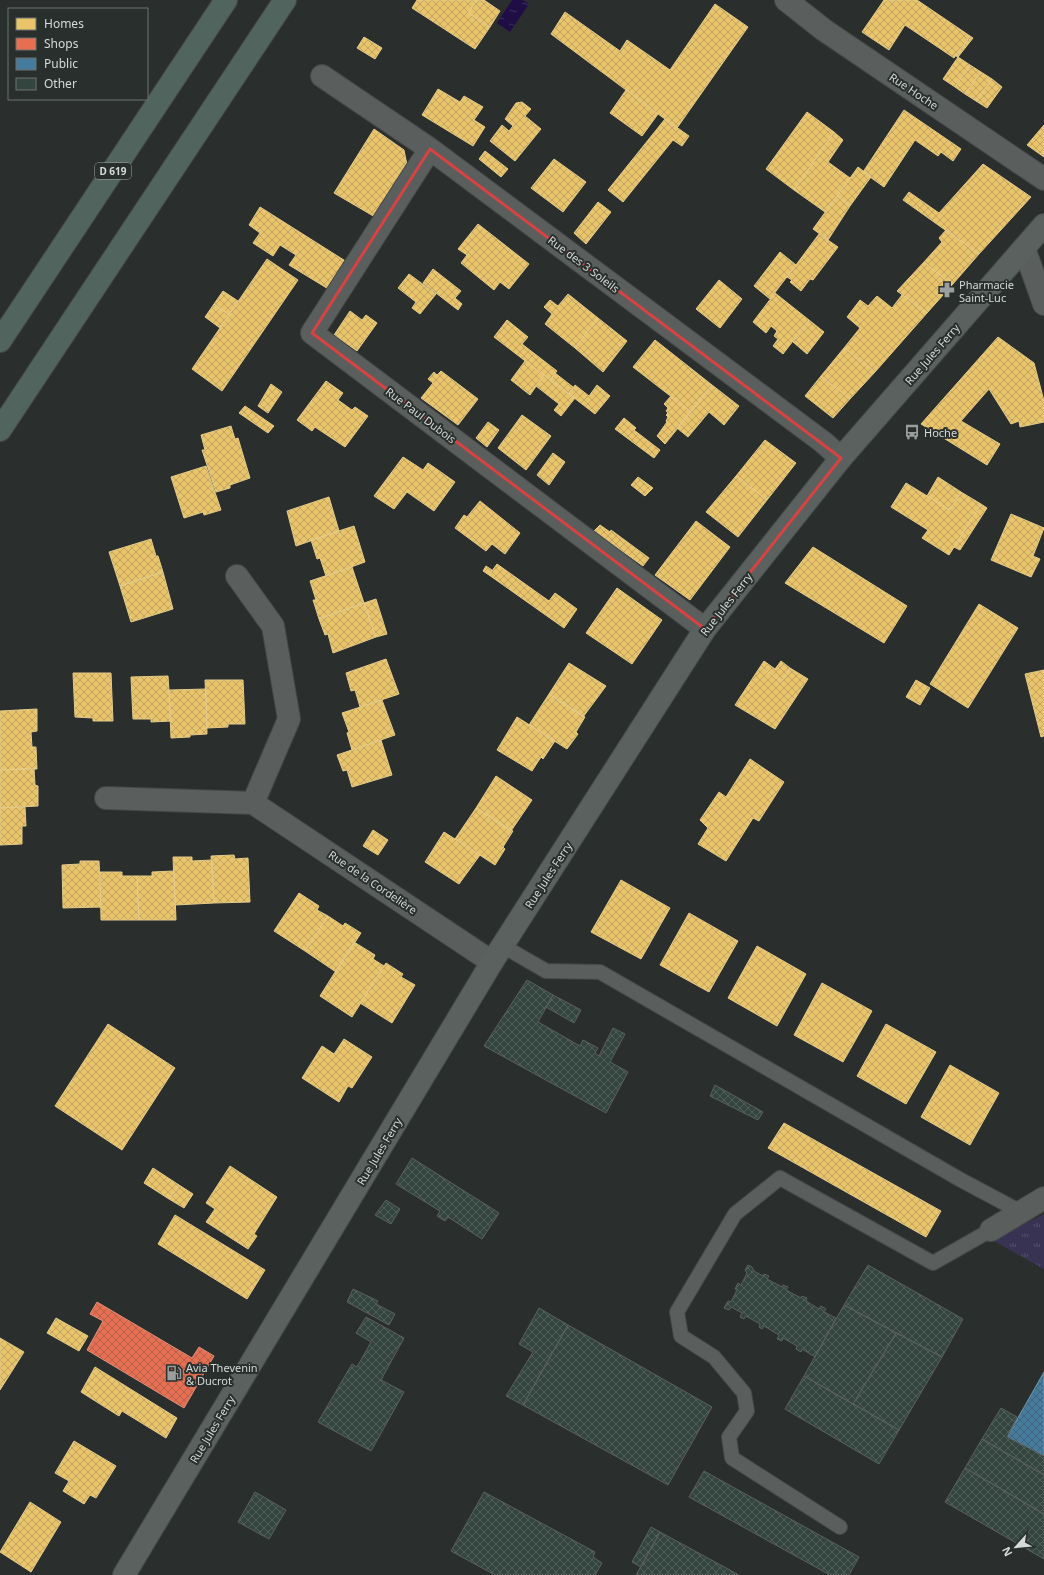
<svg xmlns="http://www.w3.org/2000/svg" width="1044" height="1575" viewBox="0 0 1044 1575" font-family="'Noto Sans',sans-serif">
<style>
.grass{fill:url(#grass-tufts)}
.water{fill:url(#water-ripples)}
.homes{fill:url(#homes-cross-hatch);stroke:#e3cb8b}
.shops{fill:url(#shops-cross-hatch);stroke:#e28f7a}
.public{fill:url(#public-cross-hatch);stroke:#7098af}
.building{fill:url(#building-cross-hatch);stroke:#5c605e}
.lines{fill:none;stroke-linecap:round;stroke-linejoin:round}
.lane-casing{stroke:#464948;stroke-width:16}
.street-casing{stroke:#464948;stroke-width:24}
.secondary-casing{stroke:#464948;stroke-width:24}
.highway-casing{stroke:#464948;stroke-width:24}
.lane{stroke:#5a5e5c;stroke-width:14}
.street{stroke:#5a5e5c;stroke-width:22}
.secondary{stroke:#5a615e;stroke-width:22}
.highway{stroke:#52645e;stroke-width:22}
.marked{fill:none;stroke:#d64342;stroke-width:3;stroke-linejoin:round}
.labels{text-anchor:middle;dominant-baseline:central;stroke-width:4;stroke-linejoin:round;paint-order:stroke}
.shield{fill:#292f2d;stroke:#a2a7a5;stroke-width:1}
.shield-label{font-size:10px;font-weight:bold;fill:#d6dad8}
.street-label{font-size:11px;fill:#d6dad8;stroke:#292f2d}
.poi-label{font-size:11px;fill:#d6dad8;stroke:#292f2d;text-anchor:start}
</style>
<defs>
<pattern id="grass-tufts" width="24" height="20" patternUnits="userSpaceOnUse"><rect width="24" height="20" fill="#383353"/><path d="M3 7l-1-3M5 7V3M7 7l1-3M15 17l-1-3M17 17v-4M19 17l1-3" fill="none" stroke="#54506b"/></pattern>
<pattern id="water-ripples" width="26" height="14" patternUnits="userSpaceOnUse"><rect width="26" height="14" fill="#1f0d46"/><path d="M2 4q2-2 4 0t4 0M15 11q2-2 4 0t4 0" fill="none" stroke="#3f3060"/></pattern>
<pattern id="homes-cross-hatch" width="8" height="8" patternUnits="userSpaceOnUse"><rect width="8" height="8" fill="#e9c46a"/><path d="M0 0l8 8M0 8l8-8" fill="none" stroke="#bfa360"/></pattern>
<pattern id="shops-cross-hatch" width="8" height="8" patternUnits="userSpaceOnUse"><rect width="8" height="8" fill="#e76f51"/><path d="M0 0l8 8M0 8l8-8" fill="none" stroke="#b5614c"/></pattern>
<pattern id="public-cross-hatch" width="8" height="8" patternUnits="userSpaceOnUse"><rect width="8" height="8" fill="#457b9d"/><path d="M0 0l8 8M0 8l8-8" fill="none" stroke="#436478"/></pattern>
<pattern id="building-cross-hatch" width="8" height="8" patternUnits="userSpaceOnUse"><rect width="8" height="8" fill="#344540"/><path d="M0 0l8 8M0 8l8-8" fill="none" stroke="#515f5b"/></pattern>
</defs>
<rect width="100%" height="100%" fill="#2a2e2c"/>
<path class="grass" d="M 1044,1214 L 1044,1269 L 992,1240 Z"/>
<path class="water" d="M 512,0 L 523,0 L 529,4 L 510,32 L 497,23 Z"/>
<path class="homes" d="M 417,0 L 477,0 L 468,13 L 490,27 L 475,49 L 412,8 Z
M 477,0 L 484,0 L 500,11 L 490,27 L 468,13 Z
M 884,0 L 917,0 L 970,36 L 954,58 L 905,25 L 889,50 L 862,32 Z
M 715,4 L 748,27 L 677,128 L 551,34 L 565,12 L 620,51 L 627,40 L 670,70 Z
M 970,36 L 973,38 L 958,57 L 956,56 Z
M 364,37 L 382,48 L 375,59 L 357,48 Z
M 958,57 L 970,65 L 955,87 L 943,79 Z
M 970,65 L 981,72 L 965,94 L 955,87 Z
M 981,72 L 992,79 L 976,101 L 965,94 Z
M 992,79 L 1002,87 L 987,108 L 976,101 Z
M 438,89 L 460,102 L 464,96 L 483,107 L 474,120 L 485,127 L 473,146 L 422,115 Z
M 626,90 L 658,114 L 642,136 L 610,113 Z
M 522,102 L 531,109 L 525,116 L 541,129 L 515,161 L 490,141 L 502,125 L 509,131 L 513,126 L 505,119 L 516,103 Z
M 904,110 L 961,149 L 953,161 L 941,152 L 938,156 L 915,140 L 884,187 L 863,172 Z
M 807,112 L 834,132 L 794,190 L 766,169 Z
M 665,119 L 689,136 L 682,146 L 673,140 L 623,202 L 608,190 Z
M 1044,125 L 1044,157 L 1027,145 Z
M 374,129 L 404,150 L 407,165 L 375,217 L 334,193 Z
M 834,132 L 843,140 L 828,162 L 850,178 L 825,212 L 794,190 Z
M 485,151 L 508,169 L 501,177 L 479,159 Z
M 554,159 L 586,182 L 563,212 L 531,188 Z
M 983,164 L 1031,197 L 979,254 L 903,200 L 909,192 L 939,213 Z
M 858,167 L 871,177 L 850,206 L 837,196 Z
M 837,196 L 850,206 L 828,240 L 813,229 Z
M 598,202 L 611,212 L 586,244 L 574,233 Z
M 260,207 L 347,262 L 330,290 L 289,265 L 296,255 L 280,245 L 273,256 L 253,243 L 260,233 L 249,225 Z
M 478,224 L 529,264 L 509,289 L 500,282 L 494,290 L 461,263 L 467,255 L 458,249 Z
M 946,230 L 979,254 L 952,285 L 924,262 L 942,242 L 939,238 Z
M 819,234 L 838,247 L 813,280 L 810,279 L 801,291 L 790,282 L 792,280 L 787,277 Z
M 780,252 L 796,265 L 770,299 L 754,286 Z
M 267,259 L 298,280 L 222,391 L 192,369 Z
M 924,262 L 952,285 L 927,313 L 897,291 Z
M 433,269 L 461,291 L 455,298 L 462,304 L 458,310 L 423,283 Z
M 409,274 L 436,294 L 420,314 L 412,308 L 416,302 L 398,288 Z
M 719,280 L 742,299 L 720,328 L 696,309 Z
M 223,291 L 238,301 L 229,315 L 214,304 Z
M 775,293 L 809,320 L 783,354 L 773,346 L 778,339 L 774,336 L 777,331 L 771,326 L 766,333 L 753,322 Z
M 568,294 L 598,318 L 575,348 L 545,324 L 552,314 L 544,307 L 550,300 L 558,306 Z
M 902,295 L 927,313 L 875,372 L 844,348 L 860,328 L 847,317 L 860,300 L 868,306 L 877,296 L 892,308 Z
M 214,304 L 229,315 L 220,328 L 205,317 Z
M 350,311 L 362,320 L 366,315 L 377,323 L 357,351 L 334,335 Z
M 598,318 L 627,341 L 603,372 L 575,348 Z
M 507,320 L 528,337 L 522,344 L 557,371 L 550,380 L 494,337 Z
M 809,320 L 824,332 L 807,354 L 793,342 Z
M 998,337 L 1034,363 L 1044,401 L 1044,422 L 1020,427 L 1019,421 L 1011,424 L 989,389 L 961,421 L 1000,444 L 987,465 L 921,424 Z
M 655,340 L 712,385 L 691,412 L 633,367 Z
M 844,348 L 875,372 L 850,399 L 821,376 Z
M 525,361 L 544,375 L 530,395 L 511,380 Z
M 441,371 L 478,399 L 458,425 L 421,398 L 433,383 L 428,379 L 434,372 L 437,375 Z
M 555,373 L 573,387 L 569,394 L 550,380 Z
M 544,375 L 575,398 L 561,416 L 554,410 L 559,404 L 536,386 Z
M 821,376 L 850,399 L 833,418 L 805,396 Z
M 326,381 L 343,393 L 338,400 L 352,410 L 355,407 L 368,416 L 345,447 L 315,427 L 312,431 L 297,420 Z
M 271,384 L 282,392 L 268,413 L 258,406 Z
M 575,385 L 589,396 L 597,385 L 610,396 L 595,414 L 569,394 Z
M 712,385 L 739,406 L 724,425 L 709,412 L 688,437 L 677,428 Z
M 671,396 L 691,412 L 665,444 L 657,436 L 667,422 L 666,421 L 668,417 L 666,415 L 668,413 L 666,411 L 668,408 L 664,404 Z
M 245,406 L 274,426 L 268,433 L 239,413 Z
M 522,415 L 551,436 L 526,470 L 498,448 Z
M 624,418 L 636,428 L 634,430 L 660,450 L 654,458 L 615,429 Z
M 488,422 L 499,430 L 487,447 L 476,438 Z
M 231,426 L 235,439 L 238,438 L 250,478 L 230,485 L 230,488 L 216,492 L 202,450 L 205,450 L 201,435 Z
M 765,440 L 796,463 L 767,500 L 736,476 Z
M 553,453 L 565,462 L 549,485 L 537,475 Z
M 403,457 L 423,470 L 428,463 L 455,482 L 434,511 L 407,492 L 394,509 L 374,496 Z
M 206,466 L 221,510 L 204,515 L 203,512 L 184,518 L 171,477 Z
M 736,476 L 767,500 L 738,537 L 706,512 Z
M 638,477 L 653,488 L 645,496 L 631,485 Z
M 938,477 L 961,492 L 950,510 L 927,496 Z
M 906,483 L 950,510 L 961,492 L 981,504 L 949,555 L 922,538 L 928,530 L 891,507 Z
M 329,497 L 339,531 L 296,546 L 287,511 Z
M 480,501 L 520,533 L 505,554 L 492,544 L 486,551 L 455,528 L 464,515 L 467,517 Z
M 981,504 L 987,508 L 960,550 L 954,547 Z
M 1011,514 L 1044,528 L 1033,556 L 1040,559 L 1031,577 L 991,560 Z
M 696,521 L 730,547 L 690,600 L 655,575 Z
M 600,525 L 610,532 L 611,530 L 649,558 L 643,566 L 594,531 Z
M 354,526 L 365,562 L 326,576 L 320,558 L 317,559 L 311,540 Z
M 151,539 L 156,556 L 158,556 L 163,572 L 120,586 L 109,552 Z
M 813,547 L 907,606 L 884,643 L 785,583 Z
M 497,564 L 549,601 L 555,593 L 577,609 L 564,628 L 489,575 Z
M 486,566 L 492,570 L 489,575 L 483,571 Z
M 352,567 L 364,603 L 319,619 L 313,600 L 316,600 L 310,581 Z
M 163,572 L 173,609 L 131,622 L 120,586 Z
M 617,588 L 662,620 L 632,664 L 586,633 Z
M 376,599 L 387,634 L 376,637 L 364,603 Z
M 364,603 L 376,637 L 333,653 L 328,634 L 325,635 L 319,619 Z
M 979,604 L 1018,628 L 968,708 L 930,684 Z
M 386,659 L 399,694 L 360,707 L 355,690 L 351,691 L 346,673 Z
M 764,661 L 775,669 L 781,661 L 790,668 L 782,681 L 760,667 Z
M 569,663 L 606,686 L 583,717 L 549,694 Z
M 760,667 L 782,681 L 790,668 L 808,679 L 775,729 L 735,705 Z
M 1044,670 L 1044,736 L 1041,737 L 1025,674 Z
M 73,673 L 111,673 L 113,721 L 93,721 L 93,718 L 75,717 Z
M 168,676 L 171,721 L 151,722 L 151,719 L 133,719 L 131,677 Z
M 205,680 L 243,680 L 245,724 L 228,724 L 228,727 L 207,728 Z
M 916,680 L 930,688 L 920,705 L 906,697 Z
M 206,689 L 207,734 L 190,735 L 190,737 L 171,738 L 169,690 Z
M 549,694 L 585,717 L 576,732 L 578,734 L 567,749 L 529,725 Z
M 382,700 L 395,735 L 352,750 L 347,733 L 349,732 L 342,713 Z
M 37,709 L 37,731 L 31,732 L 32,747 L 36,747 L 37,769 L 0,770 L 0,711 Z
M 517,717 L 555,741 L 543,759 L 541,757 L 532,771 L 497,750 Z
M 381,740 L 392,775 L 352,787 L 347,770 L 343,771 L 337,755 Z
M 750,759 L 784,782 L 759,821 L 753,818 L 726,861 L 698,844 L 708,828 L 700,820 L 719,792 L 726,797 Z
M 34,768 L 35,785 L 38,786 L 38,806 L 0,808 L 0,770 Z
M 496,776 L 532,800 L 511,831 L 476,808 Z
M 25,807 L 26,826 L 22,826 L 22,844 L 0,845 L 0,808 Z
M 476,808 L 513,831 L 503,847 L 505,849 L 495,865 L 455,839 Z
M 373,830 L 388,840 L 378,855 L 363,846 Z
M 444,832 L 480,855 L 459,884 L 425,862 Z
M 234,855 L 235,859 L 248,858 L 250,902 L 214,903 L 211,856 Z
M 173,857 L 192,857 L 192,861 L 212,860 L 214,903 L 175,905 Z
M 80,861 L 99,861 L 101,907 L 63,908 L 62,865 L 80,864 Z
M 174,871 L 176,920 L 139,920 L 137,876 L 152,876 L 152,872 Z
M 100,872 L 122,872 L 122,876 L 137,876 L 139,920 L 101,920 Z
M 621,880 L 670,908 L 641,959 L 591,932 Z
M 299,893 L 319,906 L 317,910 L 328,916 L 305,951 L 274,931 Z
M 689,913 L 738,941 L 709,992 L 660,965 Z
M 328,916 L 343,926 L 345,923 L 361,933 L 336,972 L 305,951 Z
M 354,942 L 375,955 L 373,959 L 384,966 L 352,1017 L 320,996 Z
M 757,946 L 806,974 L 777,1026 L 728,998 Z
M 386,963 L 403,974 L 401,977 L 415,985 L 392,1023 L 360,1003 Z
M 822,983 L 872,1011 L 843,1062 L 794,1035 Z
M 108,1024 L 175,1068 L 122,1150 L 55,1106 Z
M 886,1024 L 936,1052 L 906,1104 L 857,1076 Z
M 344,1039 L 372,1057 L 352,1088 L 348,1086 L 339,1102 L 302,1078 L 322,1046 L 334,1054 Z
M 950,1065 L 999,1093 L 970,1145 L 921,1117 Z
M 784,1123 L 941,1211 L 926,1237 L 768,1148 Z
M 230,1166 L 277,1197 L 254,1234 L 257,1236 L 248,1249 L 206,1222 L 215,1209 L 206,1203 Z
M 153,1168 L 179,1185 L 169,1199 L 144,1183 Z
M 179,1185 L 193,1194 L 184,1208 L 169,1199 Z
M 175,1215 L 265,1270 L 247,1299 L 158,1244 Z
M 56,1318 L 88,1336 L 79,1351 L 47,1333 Z
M 0,1338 L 24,1352 L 0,1390 Z
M 95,1367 L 177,1418 L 166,1438 L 122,1411 L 119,1416 L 81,1392 Z
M 74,1441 L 116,1466 L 96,1498 L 90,1495 L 84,1504 L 63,1491 L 69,1481 L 55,1473 Z
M 30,1502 L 61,1522 L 31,1572 L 0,1552 Z"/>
<path class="shops" d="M 97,1302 L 192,1358 L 199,1347 L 214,1356 L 184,1408 L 87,1350 L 103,1321 L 90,1314 Z"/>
<path class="public" d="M 1044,1372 L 1044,1456 L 1007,1437 Z"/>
<path class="building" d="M 527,980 L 553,995 L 538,1022 L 580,1046 L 583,1040 L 598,1048 L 595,1053 L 599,1056 L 613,1028 L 625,1034 L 610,1062 L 628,1072 L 606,1113 L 484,1046 Z
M 553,995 L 581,1010 L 574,1023 L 546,1007 Z
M 715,1085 L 763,1112 L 758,1120 L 710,1096 Z
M 412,1158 L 499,1213 L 482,1239 L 448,1217 L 445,1221 L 437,1216 L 440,1211 L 396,1184 Z
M 386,1200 L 400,1209 L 391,1224 L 375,1215 Z
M 748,1265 L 752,1267 L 754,1271 L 763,1276 L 764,1274 L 769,1276 L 767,1279 L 782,1287 L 783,1285 L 788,1287 L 786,1290 L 801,1298 L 802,1296 L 807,1298 L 806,1301 L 819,1309 L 821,1306 L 826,1309 L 824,1312 L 836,1318 L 815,1357 L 802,1349 L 801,1352 L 796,1349 L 797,1346 L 783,1338 L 782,1341 L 777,1339 L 779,1335 L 764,1326 L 762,1329 L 759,1327 L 760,1324 L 746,1316 L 744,1319 L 740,1317 L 742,1313 L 731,1307 L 729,1310 L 724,1308 L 728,1301 L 731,1302 L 737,1290 L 735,1289 L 738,1283 L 741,1285 L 747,1273 L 745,1270 Z
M 868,1265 L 963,1319 L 942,1357 L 844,1305 Z
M 353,1289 L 378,1301 L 376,1304 L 395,1314 L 389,1325 L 347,1302 Z
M 844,1305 L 896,1333 L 853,1404 L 804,1376 Z
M 539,1308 L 568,1325 L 523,1405 L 506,1396 L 533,1352 L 519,1344 Z
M 366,1317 L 404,1338 L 381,1380 L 404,1392 L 371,1451 L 318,1422 L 352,1364 L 357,1367 L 371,1342 L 356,1333 Z
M 568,1325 L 712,1407 L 668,1485 L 523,1405 Z
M 896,1333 L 942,1357 L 899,1430 L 853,1404 Z
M 804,1376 L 899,1430 L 879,1464 L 785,1409 Z
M 1001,1408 L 1017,1417 L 1007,1437 L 1044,1456 L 1044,1475 L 982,1439 Z
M 982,1439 L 1044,1475 L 1044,1514 L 965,1468 Z
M 965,1468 L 1044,1514 L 1044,1559 L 945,1502 Z
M 704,1471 L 859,1557 L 849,1575 L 830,1575 L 689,1497 Z
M 255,1492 L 286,1510 L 269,1539 L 238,1522 Z
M 484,1492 L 595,1552 L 593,1557 L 602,1563 L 595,1575 L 495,1575 L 451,1551 Z
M 651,1527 L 660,1532 L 641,1567 L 632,1562 Z
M 660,1532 L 739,1575 L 636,1575 Z"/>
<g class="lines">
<g class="lane-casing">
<path id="lane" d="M 503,946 L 546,971 L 600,972 L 961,1180 L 1021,1212
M 840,1527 L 732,1458 L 729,1437 L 747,1411 L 744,1393 L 714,1357 L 681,1336 L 677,1312 L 735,1214 L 780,1178 L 933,1263 L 991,1230"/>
</g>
<g class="street-casing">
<path id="street" d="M 786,0 L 824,30 L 1044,179
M 322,76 L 430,149 L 823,442 L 841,458
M 430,149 L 312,333 L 705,629
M 1024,248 L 1044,304
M 237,576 L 273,626 L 289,719 L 253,803
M 106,798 L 253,803 L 492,962
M 991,1230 L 1044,1198"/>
</g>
<g class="secondary-casing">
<path id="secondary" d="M 124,1575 L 492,962 L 705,629 L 841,458 L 1044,225"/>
</g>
<g class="highway-casing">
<path id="highway" d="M 0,341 L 226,0
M 0,430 L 285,0"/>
</g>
<use href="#lane" class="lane"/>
<use href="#street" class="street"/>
<use href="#secondary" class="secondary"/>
<use href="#highway" class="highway"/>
</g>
<path class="marked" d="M 430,149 L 841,458 L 705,629 L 312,333 Z"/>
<defs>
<g id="pharmacy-bare" transform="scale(1.2)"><path d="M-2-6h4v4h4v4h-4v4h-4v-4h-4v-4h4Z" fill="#9a9e9c" stroke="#292f2d" stroke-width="2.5" paint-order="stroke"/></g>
<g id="bus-bare" transform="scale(1.2)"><path d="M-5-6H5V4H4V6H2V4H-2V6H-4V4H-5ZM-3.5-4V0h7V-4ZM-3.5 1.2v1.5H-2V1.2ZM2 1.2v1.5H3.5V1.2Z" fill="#9a9e9c" stroke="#292f2d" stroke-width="2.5" paint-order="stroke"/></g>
<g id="fuel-bare" transform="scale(1.2)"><path d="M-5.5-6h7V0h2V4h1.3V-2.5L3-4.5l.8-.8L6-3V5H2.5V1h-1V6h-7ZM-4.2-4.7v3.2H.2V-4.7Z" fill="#9a9e9c" stroke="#292f2d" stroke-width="2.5" paint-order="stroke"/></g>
</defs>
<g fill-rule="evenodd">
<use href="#pharmacy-bare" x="947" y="290"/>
<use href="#bus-bare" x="912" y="432"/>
<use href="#fuel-bare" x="174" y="1373"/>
</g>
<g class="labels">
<rect class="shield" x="95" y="163" width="36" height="16" rx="3"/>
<g class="shield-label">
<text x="113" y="171">D 619</text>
</g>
<g class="street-label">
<text transform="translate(914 91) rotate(34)">Rue Hoche</text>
<text transform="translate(584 264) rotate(37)">Rue des 3 Soleils</text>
<text transform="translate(932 354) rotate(-49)">Rue Jules Ferry</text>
<text transform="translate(421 415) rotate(37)">Rue Paul Dubois</text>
<text transform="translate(726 604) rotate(-52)">Rue Jules Ferry</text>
<text transform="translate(548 875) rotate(-57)">Rue Jules Ferry</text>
<text transform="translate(373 882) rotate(34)">Rue de la Cordelière</text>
<text transform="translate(379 1151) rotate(-59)">Rue Jules Ferry</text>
<text transform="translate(212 1429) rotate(-59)">Rue Jules Ferry</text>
</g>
<g class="poi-label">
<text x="959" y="284">Pharmacie<tspan x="959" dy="13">Saint-Luc</tspan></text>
<text x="924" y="432">Hoche</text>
<text x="186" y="1367">Avia Thevenin<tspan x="186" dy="13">&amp; Ducrot</tspan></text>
</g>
</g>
<rect x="8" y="8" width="140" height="92" fill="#292f2d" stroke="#6e7371"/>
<rect x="16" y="18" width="20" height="12" fill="#e9c46a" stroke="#6e7371"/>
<text x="44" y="28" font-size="12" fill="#d6dad8">Homes</text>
<rect x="16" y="38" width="20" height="12" fill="#e76f51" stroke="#6e7371"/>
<text x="44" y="48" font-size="12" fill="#d6dad8">Shops</text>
<rect x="16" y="58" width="20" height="12" fill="#457b9d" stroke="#6e7371"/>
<text x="44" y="68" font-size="12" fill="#d6dad8">Public</text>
<rect x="16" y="78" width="20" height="12" fill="#344540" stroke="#6e7371"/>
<text x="44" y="88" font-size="12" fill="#d6dad8">Other</text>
<g transform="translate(1016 1547) rotate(243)" stroke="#292f2d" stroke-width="3" paint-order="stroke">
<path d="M0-3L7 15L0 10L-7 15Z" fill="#d6dad8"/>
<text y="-6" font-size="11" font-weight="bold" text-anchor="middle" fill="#d6dad8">N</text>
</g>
</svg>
